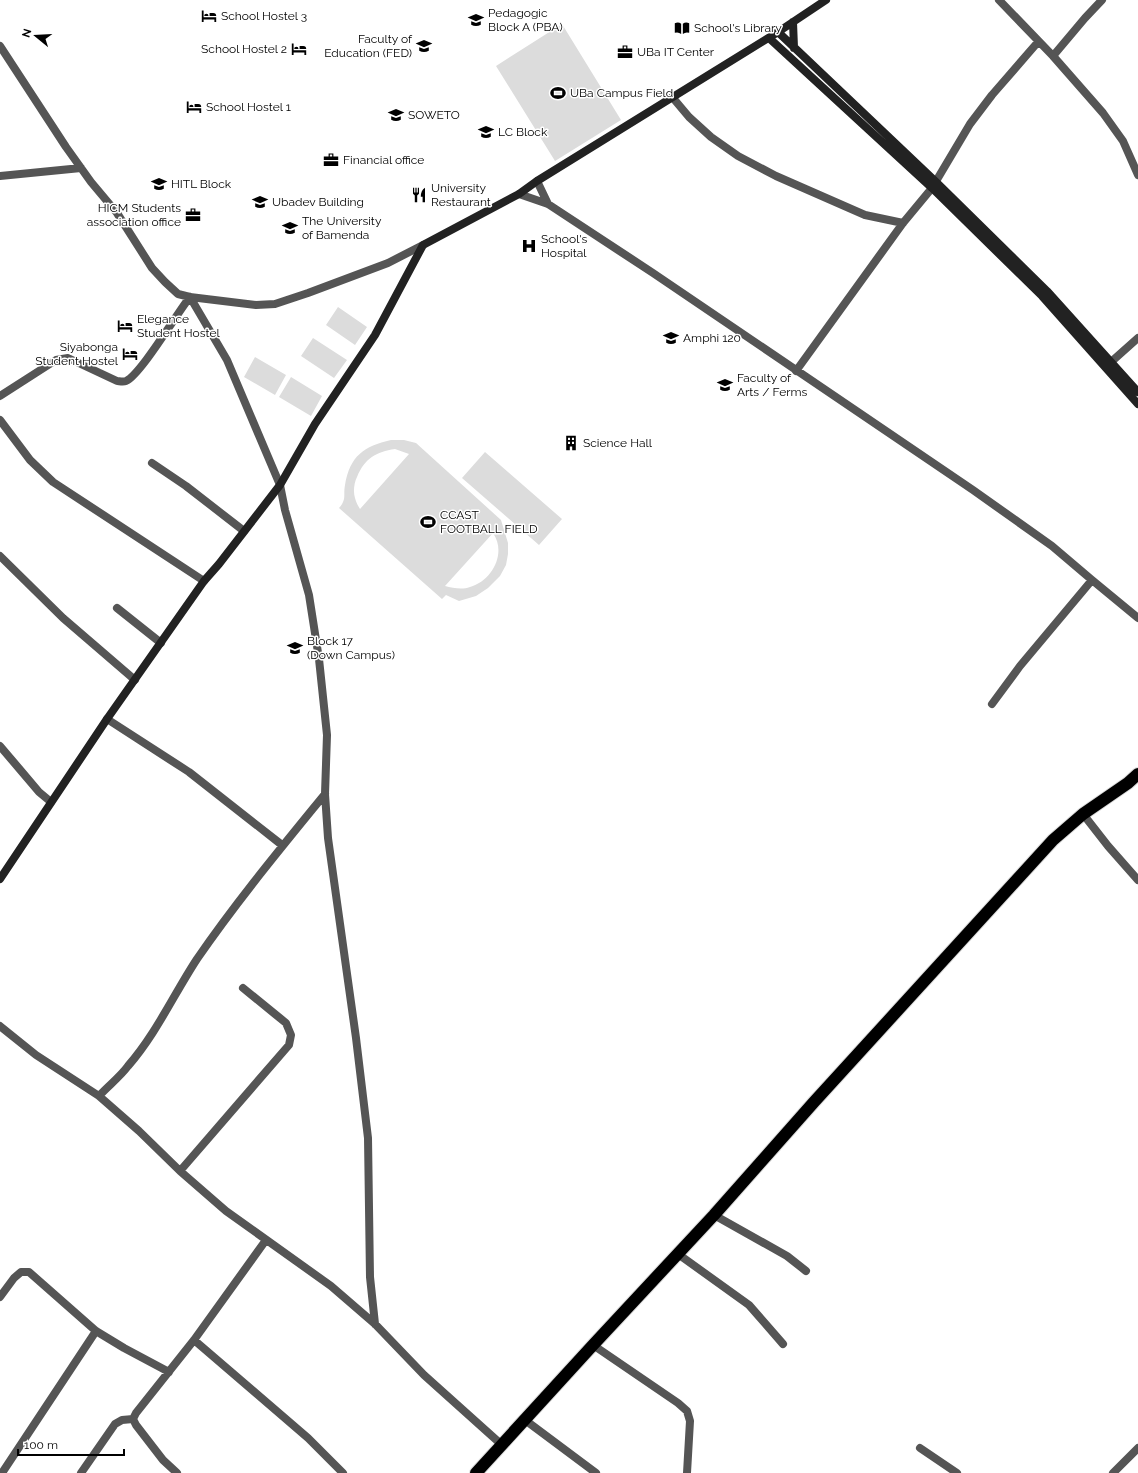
<svg xmlns="http://www.w3.org/2000/svg" width="1138" height="1473" viewBox="0 0 1138 1473" font-family="Raleway,sans-serif">
<style>
.green{fill:#dcdcdc;fill-rule:evenodd}
.lines{fill:none;stroke-linecap:round;stroke-linejoin:round}
.highway-casing{stroke:#dbdbdb;stroke-width:14}
.street{stroke:#555;stroke-width:8}
.secondary{stroke:#222;stroke-width:8}
.highway{stroke:#000;stroke-width:12}
.labels{text-anchor:middle;dominant-baseline:central;stroke-width:3;stroke-linejoin:round;paint-order:stroke}
.poi-label{font-size:12px;fill:#000;stroke:#fff;text-anchor:start}
</style>
<rect width="100%" height="100%" fill="#fff"/>
<path class="green" d="M 562,24 L 621,120 L 555,161 L 496,66 Z
M 338,307 L 367,327 L 355,345 L 326,325 Z
M 313,338 L 347,360 L 334,378 L 301,356 Z
M 255,357 L 286,375 L 275,395 L 244,377 Z
M 291,377 L 322,396 L 311,416 L 279,397 Z
M 391,440 L 404,440 L 416,443 L 501,520 L 508,543 L 508,554 L 506,565 L 500,576 L 488,588 L 476,596 L 459,601 L 446,595 L 442,599 L 339,508 C 347,499 343,495 345,485 C 350,456 364,446 391,440 ZM 395,449 L 409,454 L 360,509 C 358,506 356,502 355,498 C 353,492 354,483 357,477 C 365,458 376,452 395,449 ZM 493,533 C 507,553 492,581 470,587 C 462,590 453,588 445,586 Z
M 485,452 L 562,519 L 539,545 L 462,478 Z"/>
<g class="lines">
<g class="highway-casing">
<path id="highway" d="M 476,1473 L 593,1345 L 714,1215 L 814,1102 L 1053,840 L 1083,814 L 1128,783 L 1138,774"/>
</g>
<path class="street" d="M 999,0 L 1053,56 L 1103,113 L 1123,141 L 1138,175
M 0,46 L 66,147 L 91,182 L 117,213 L 152,268 L 165,282 L 178,294 L 190,297 L 256,305 L 275,304 L 308,293 L 388,263 L 423,245
M 1053,56 L 1085,18 L 1102,0
M 673,98 L 689,117 L 711,137 L 738,156 L 776,176 L 865,215 L 903,223
M 0,176 L 81,168
M 537,181 L 548,204
M 519,194 L 548,204 L 653,273 L 973,490 L 1052,546 L 1092,580 L 1138,618
M 190,297 L 227,360 L 280,485 L 285,510 L 309,595 L 319,659 L 327,735 L 325,794 L 328,838 L 356,1038 L 368,1138 L 370,1277 L 375,1324
M 1111,362 L 1138,338
M 796,371 L 903,223 L 932,188 L 970,124 L 992,95 L 1038,42
M 0,396 L 56,360 L 68,358 L 117,381 C 119,381 123,382 126,381 C 141,374 177,313 190,297
M 0,420 L 30,460 L 53,482 L 204,581
M 152,463 L 186,486 L 244,531
M 0,556 L 63,618 L 135,680
M 117,608 L 161,643
M 992,704 L 1020,666 L 1092,580
M 107,719 L 189,772 L 282,845
M 0,746 L 39,792 L 51,802
M 1083,814 L 1108,846 L 1138,880
M 0,1026 L 36,1055 L 99,1096 L 139,1131 L 180,1171 L 226,1211 L 331,1286 L 375,1324 L 424,1375 L 502,1445
M 99,1096 C 108,1086 120,1077 128,1066 C 156,1034 174,994 197,959 C 237,901 281,848 325,794
M 180,1171 L 289,1045 L 291,1035 L 286,1023 L 243,988
M 714,1215 L 787,1256 L 806,1271
M 678,1254 L 749,1305 L 783,1344
M 0,1297 L 14,1278 L 21,1272 L 29,1272 L 96,1331 L 124,1348 L 169,1372
M 194,1340 L 308,1438 L 343,1473
M 593,1345 L 678,1403 L 687,1411 L 690,1421 L 687,1473
M 525,1420 L 596,1473
M 920,1448 L 957,1473
M 2,1473 L 96,1331
M 81,1473 L 115,1424 L 122,1420 L 133,1419
M 177,1473 L 163,1460 L 136,1425 L 133,1419 L 136,1413 L 194,1340 L 266,1240
M 1113,1473 L 1138,1448"/>
<path class="secondary" d="M 793,22 L 794,48
M 778,32 L 936,182 L 1047,291 L 1138,392
M 769,38 L 932,188 L 1042,296 L 1138,404
M 0,879 L 107,719 L 204,581 L 219,564 L 280,485 L 315,424 L 375,335 L 423,245 L 519,194 L 537,181 L 778,32 L 826,0"/>
<use href="#highway" class="highway"/>
</g>
<defs>
<g id="hotel-bare" transform="scale(1.2)"><path d="M-6-4.5h1.5V1H6V5H4.5V3h-9V5H-6ZM-4 0a1.8 1.8 0 1 1 3.6 0ZM.5 0V-2.5h3Q6-2.5 6 0Z" fill="#000" stroke="#fff" stroke-width="2.5" paint-order="stroke"/></g>
<g id="university-bare" transform="scale(1.2)"><path d="M0-5L7-2L0 1L-7-2ZM-4 1L0 2.5L4 1V4Q0 6-4 4Z" fill="#000" stroke="#fff" stroke-width="2.5" paint-order="stroke"/></g>
<g id="library-bare" transform="scale(1.2)"><path d="M-6-4Q-3-5.5-.7-3.5V5Q-3 3-6 4ZM6-4Q3-5.5 .7-3.5V5Q3 3 6 4Z" fill="#000" stroke="#fff" stroke-width="2.5" paint-order="stroke"/></g>
<g id="office-bare" transform="scale(1.2)"><path d="M-6-3h4V-5.5h4V-3h4V5H-6ZM-1-4.5V-3h2v-1.5ZM-6 0V1H6V0Z" fill="#000" stroke="#fff" stroke-width="2.5" paint-order="stroke"/></g>
<g id="stadium-bare" transform="scale(1.2)"><path d="M0-5a6.5 5 0 1 0 0 10a6.5 5 0 1 0 0-10ZM-3.5-1.8h7v3.6h-7Z" fill="#000" stroke="#fff" stroke-width="2.5" paint-order="stroke"/></g>
<g id="restaurant-bare" transform="scale(1.2)"><path d="M-5-6h1v4h1v-4h1v4h1v-4h1v5L-1.5 .5V6h-2V.5L-5-1ZM5-6V6H3V1.5H1.5Q1.5-4 5-6Z" fill="#000" stroke="#fff" stroke-width="2.5" paint-order="stroke"/></g>
<g id="hospital-bare" transform="scale(1.2)"><path d="M-5-5h3v3.5h4V-5h3V5h-3V1.5h-4V5h-3Z" fill="#000" stroke="#fff" stroke-width="2.5" paint-order="stroke"/></g>
<g id="building-bare" transform="scale(1.2)"><path d="M-4-6H4V6H1V3H-1V6H-4ZM-2.5-4.3h1.7v1.8h-1.7ZM.8-4.3h1.7v1.8H.8ZM-2.5-1h1.7V.8h-1.7ZM.8-1h1.7V.8H.8Z" fill="#000" stroke="#fff" stroke-width="2.5" paint-order="stroke"/></g>
</defs>
<g fill-rule="evenodd">
<use href="#hotel-bare" x="209" y="16"/>
<use href="#university-bare" x="476" y="20"/>
<use href="#library-bare" x="682" y="28"/>
<use href="#university-bare" x="424" y="46"/>
<use href="#hotel-bare" x="299" y="49"/>
<use href="#office-bare" x="625" y="52"/>
<use href="#stadium-bare" x="558" y="93"/>
<use href="#hotel-bare" x="194" y="107"/>
<use href="#university-bare" x="396" y="115"/>
<use href="#university-bare" x="486" y="132"/>
<use href="#office-bare" x="331" y="160"/>
<use href="#university-bare" x="159" y="184"/>
<use href="#restaurant-bare" x="419" y="195"/>
<use href="#university-bare" x="260" y="202"/>
<use href="#office-bare" x="193" y="215"/>
<use href="#university-bare" x="290" y="228"/>
<use href="#hospital-bare" x="529" y="246"/>
<use href="#hotel-bare" x="125" y="326"/>
<use href="#university-bare" x="671" y="338"/>
<use href="#hotel-bare" x="130" y="354"/>
<use href="#university-bare" x="725" y="385"/>
<use href="#building-bare" x="571" y="443"/>
<use href="#stadium-bare" x="428" y="522"/>
<use href="#university-bare" x="295" y="648"/>
</g>
<g class="labels">
<g class="poi-label">
<text x="488" y="13">Pedagogic<tspan x="488" dy="14">Block A (PBA)</tspan></text>
<text x="221" y="16">School Hostel 3</text>
<text x="694" y="28">School's Library</text>
<text x="412" y="39" text-anchor="end">Faculty of<tspan x="412" dy="14">Education (FED)</tspan></text>
<text x="287" y="49" text-anchor="end">School Hostel 2</text>
<text x="637" y="52">UBa IT Center</text>
<text x="570" y="93">UBa Campus Field</text>
<text x="206" y="107">School Hostel 1</text>
<text x="408" y="115">SOWETO</text>
<text x="498" y="132">LC Block</text>
<text x="343" y="160">Financial office</text>
<text x="171" y="184">HITL Block</text>
<text x="431" y="188">University<tspan x="431" dy="14">Restaurant</tspan></text>
<text x="272" y="202">Ubadev Building</text>
<text x="181" y="208" text-anchor="end">HICM Students<tspan x="181" dy="14">association office</tspan></text>
<text x="302" y="221">The University<tspan x="302" dy="14">of Bamenda</tspan></text>
<text x="541" y="239">School's<tspan x="541" dy="14">Hospital</tspan></text>
<text x="137" y="319">Elegance<tspan x="137" dy="14">Student Hostel</tspan></text>
<text x="683" y="338">Amphi 120</text>
<text x="118" y="347" text-anchor="end">Siyabonga<tspan x="118" dy="14">Student Hostel</tspan></text>
<text x="737" y="378">Faculty of<tspan x="737" dy="14">Arts / Ferms</tspan></text>
<text x="583" y="443">Science Hall</text>
<text x="440" y="515">CCAST<tspan x="440" dy="14">FOOTBALL FIELD</tspan></text>
<text x="307" y="641">Block 17<tspan x="307" dy="14">(Down Campus)</tspan></text>
</g>
</g>
<g transform="translate(36 36) rotate(288)" stroke="#ffffff" stroke-width="3" paint-order="stroke">
<path d="M0-3L7 15L0 10L-7 15Z" fill="#000000"/>
<text y="-6" font-size="11" font-weight="bold" text-anchor="middle" fill="#000000">N</text>
</g>
<path d="M18 1449v6h106v-6" fill="none" stroke="#000000" stroke-width="2"/>
<text x="24" y="1449" font-size="12" fill="#000000" stroke="#ffffff" stroke-width="3" paint-order="stroke">100 m</text>
</svg>
